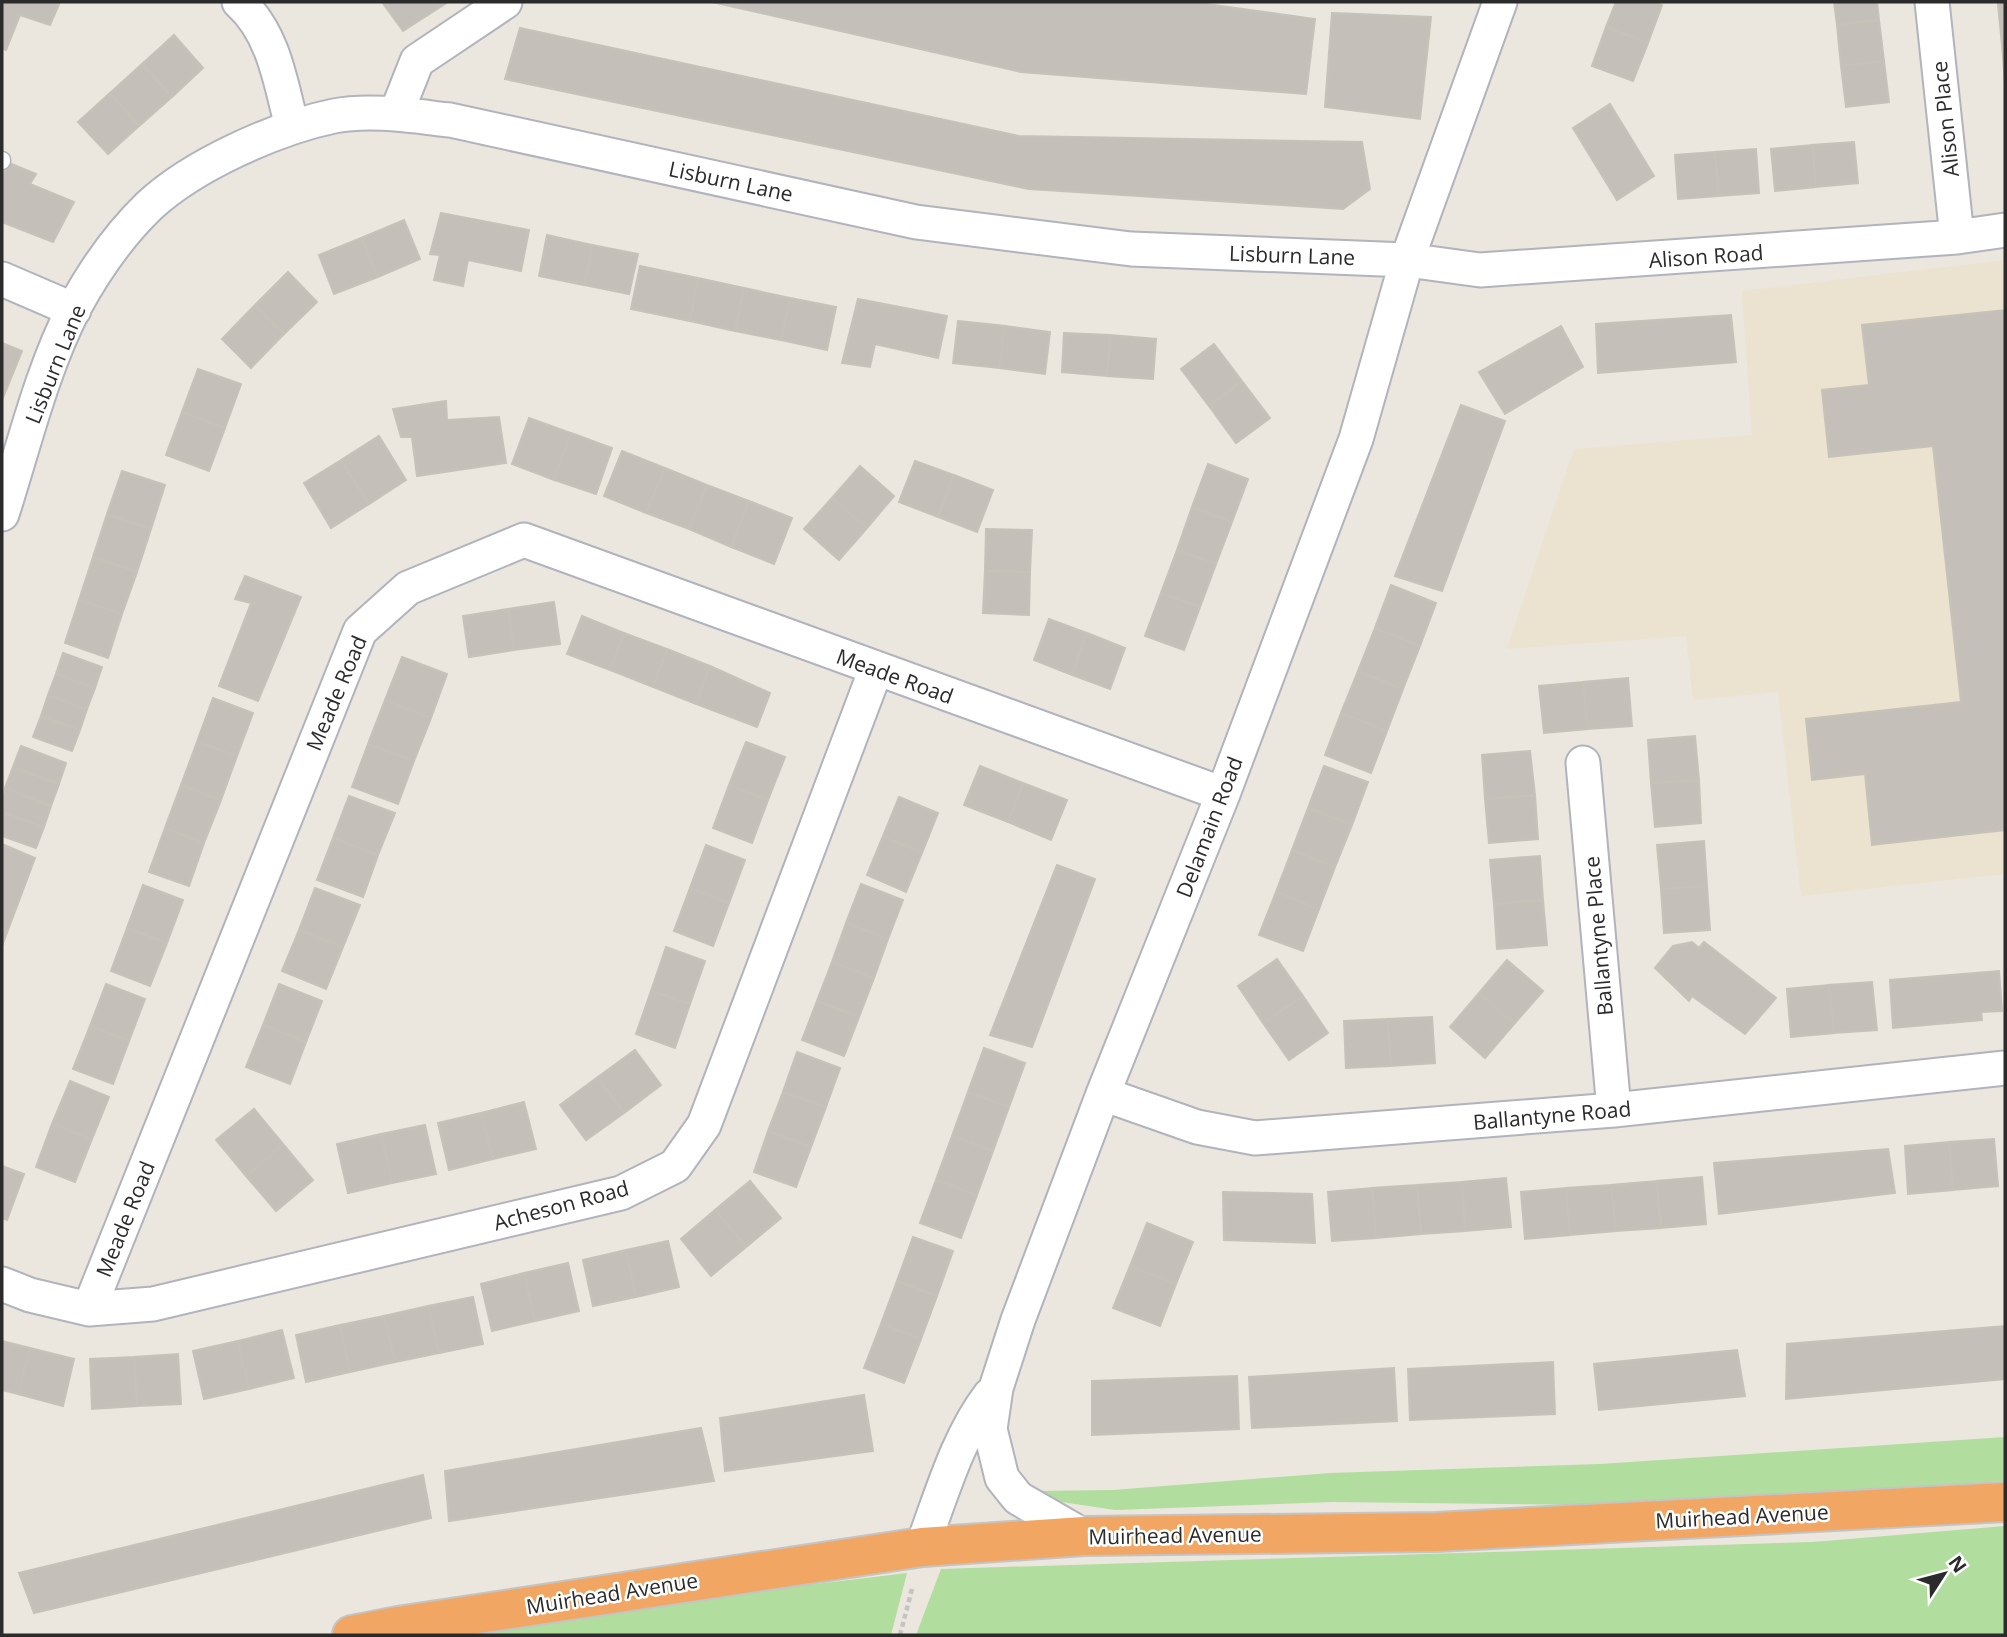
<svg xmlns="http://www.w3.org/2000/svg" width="2007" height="1637" viewBox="0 0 2007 1637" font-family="'Open Sans',sans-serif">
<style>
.education{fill:#ebe3cf}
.green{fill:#b1dd9f}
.building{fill:#c4c0b9;stroke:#c7c2b8;stroke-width:2}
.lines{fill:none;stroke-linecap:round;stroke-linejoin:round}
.lane-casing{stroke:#b1b3bd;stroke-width:19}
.street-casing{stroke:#b1b3bd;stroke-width:37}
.highway-casing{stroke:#c4c4c4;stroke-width:42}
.path{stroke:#c4c4c4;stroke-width:4.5;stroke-dasharray:5 3.5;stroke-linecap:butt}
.lane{stroke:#fff;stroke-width:16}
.street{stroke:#fff;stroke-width:33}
.highway{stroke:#f1a763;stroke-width:38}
.labels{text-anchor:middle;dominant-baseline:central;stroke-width:5;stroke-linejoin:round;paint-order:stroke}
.street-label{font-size:21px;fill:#2b2b2b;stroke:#fff}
</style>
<rect width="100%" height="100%" fill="#ebe6de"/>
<path class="education" d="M 2005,260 L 2005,874 L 1801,896 L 1778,692 L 1693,700 L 1686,636 L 1507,649 L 1574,449 L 1752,435 L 1742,291 Z"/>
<path class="green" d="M 2005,1437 L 2005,1481 L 1599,1505 L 1333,1502 L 1115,1510 L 1055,1501 L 1037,1491 L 1113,1490 L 1330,1473 L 1600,1464 Z
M 2005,1526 L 2005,1635 L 916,1635 L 941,1569 L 1813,1542 Z
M 907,1573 L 891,1635 L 480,1635 L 657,1603 Z"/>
<path class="building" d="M 2,2 L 60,2 L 50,25 L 20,15 L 6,50 L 2,48 Z
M 382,2 L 448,2 L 403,31 Z
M 712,2 L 1192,2 L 1315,19 L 1306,94 L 1021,72 Z
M 1616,2 L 1653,2 L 1662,5 L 1648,43 L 1606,27 Z
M 1834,2 L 1877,2 L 1879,20 L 1837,25 Z
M 2005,3 L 2005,44 L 2002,45 L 1998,4 Z
M 1332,13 L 1431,17 L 1420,119 L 1325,107 Z
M 1879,20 L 1884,61 L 1841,66 L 1837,25 Z
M 1606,27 L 1648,43 L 1633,81 L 1592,66 Z
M 520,28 L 1019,136 L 1362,142 L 1370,189 L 1343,209 L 1029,189 L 505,79 Z
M 174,35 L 203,68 L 172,97 L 142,64 Z
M 2005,44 L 2005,83 L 2002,45 Z
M 1884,61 L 1889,102 L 1846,107 L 1841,66 Z
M 142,64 L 172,97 L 139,126 L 110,93 Z
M 110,93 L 139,126 L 108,154 L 78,122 Z
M 1610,104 L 1654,176 L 1617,200 L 1573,128 Z
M 1854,142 L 1858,183 L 1816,187 L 1812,145 Z
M 1812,145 L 1816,187 L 1775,191 L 1771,149 Z
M 1756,149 L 1759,193 L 1718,196 L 1715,152 Z
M 1715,152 L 1718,196 L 1678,199 L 1675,155 Z
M 9,163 L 36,174 L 30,184 L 74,202 L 53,242 L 2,222 L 2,177 Z
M 441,213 L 529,230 L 521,271 L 468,260 L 463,286 L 434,280 L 440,255 L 430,254 Z
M 404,220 L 420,259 L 378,277 L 361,238 Z
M 547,235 L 592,245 L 584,285 L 539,276 Z
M 361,238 L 378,277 L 334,294 L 319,255 Z
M 592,245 L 638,254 L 629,294 L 584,285 Z
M 640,266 L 698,278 L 690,321 L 631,309 Z
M 288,272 L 317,302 L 284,334 L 255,305 Z
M 698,278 L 744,288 L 735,331 L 690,321 Z
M 744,288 L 790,298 L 781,340 L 735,331 Z
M 790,298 L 836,307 L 827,350 L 781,340 Z
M 858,299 L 947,316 L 938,358 L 875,344 L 870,367 L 842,363 Z
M 255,305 L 284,334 L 251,368 L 222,339 Z
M 2005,310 L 2005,830 L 1872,845 L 1865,774 L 1812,780 L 1806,719 L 1961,702 L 1933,446 L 1829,457 L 1822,390 L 1869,385 L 1862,325 Z
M 1731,315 L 1736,362 L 1598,373 L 1596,324 Z
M 958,321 L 1005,326 L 999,368 L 953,363 Z
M 1005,326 L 1050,332 L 1045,374 L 999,368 Z
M 1561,326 L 1583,367 L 1505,414 L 1479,372 Z
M 1064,333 L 1110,335 L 1107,376 L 1062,372 Z
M 1110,335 L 1156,339 L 1153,379 L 1107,376 Z
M 2,343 L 22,351 L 2,400 Z
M 1214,344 L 1242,381 L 1209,406 L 1181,369 Z
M 198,369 L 241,384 L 225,428 L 182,412 Z
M 1242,381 L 1270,418 L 1236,443 L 1209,406 Z
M 446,401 L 447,420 L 499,417 L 506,463 L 417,476 L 412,437 L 401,437 L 393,409 Z
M 1461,405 L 1505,421 L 1442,591 L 1395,576 Z
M 182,412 L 225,428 L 209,471 L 166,455 Z
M 529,418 L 571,433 L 554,480 L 512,464 Z
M 571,433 L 612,448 L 596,494 L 554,480 Z
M 379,436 L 406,480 L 369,504 L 341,460 Z
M 622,451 L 665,468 L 646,513 L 604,496 Z
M 341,460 L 369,504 L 331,528 L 304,483 Z
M 915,461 L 954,475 L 938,517 L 899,502 Z
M 1208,464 L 1248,479 L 1232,522 L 1192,507 Z
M 860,466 L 894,496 L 867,528 L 832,498 Z
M 665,468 L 707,485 L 689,529 L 646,513 Z
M 122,471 L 165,485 L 151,529 L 107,514 Z
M 954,475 L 993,490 L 977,532 L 938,517 Z
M 707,485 L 749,501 L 731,547 L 689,529 Z
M 832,498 L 867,528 L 839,560 L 804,529 Z
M 749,501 L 792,518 L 774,564 L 731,547 Z
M 1192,507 L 1232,522 L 1216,564 L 1177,550 Z
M 107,514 L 151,529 L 137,572 L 93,557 Z
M 986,529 L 1032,530 L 1030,572 L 985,571 Z
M 1177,550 L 1216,564 L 1200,607 L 1161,593 Z
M 93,557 L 137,572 L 122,614 L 79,600 Z
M 985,571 L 1030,572 L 1029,615 L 983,613 Z
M 245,576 L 301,597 L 258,701 L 219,686 L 251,603 L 235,599 Z
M 1391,585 L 1436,603 L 1420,646 L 1375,628 Z
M 1161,593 L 1200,607 L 1184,650 L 1145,636 Z
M 79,600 L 122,614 L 108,658 L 65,643 Z
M 554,602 L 560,644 L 514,650 L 508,609 Z
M 508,609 L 514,650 L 469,657 L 463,616 Z
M 582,616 L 624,633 L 610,670 L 567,654 Z
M 1049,619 L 1087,633 L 1072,675 L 1034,660 Z
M 1375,628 L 1420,646 L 1403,689 L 1358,671 Z
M 624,633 L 667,649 L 653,687 L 610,670 Z
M 1087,633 L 1125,648 L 1110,689 L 1072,675 Z
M 667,649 L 710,666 L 696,704 L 653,687 Z
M 63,653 L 102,667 L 95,688 L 56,674 Z
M 402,657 L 447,674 L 431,718 L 385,700 Z
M 710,666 L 770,693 L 757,727 L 696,704 Z
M 1358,671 L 1403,689 L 1387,731 L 1341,713 Z
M 56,674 L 95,688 L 87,709 L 48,695 Z
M 1628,678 L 1632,726 L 1588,729 L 1583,682 Z
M 1583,682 L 1588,729 L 1544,733 L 1539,686 Z
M 48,695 L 87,709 L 80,730 L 41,716 Z
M 213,698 L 253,713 L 237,756 L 197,742 Z
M 385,700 L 431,718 L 414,761 L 368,744 Z
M 1341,713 L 1387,731 L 1371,773 L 1325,755 Z
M 41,716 L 80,730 L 72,751 L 33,737 Z
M 1695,736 L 1699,780 L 1651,783 L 1648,740 Z
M 197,742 L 237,756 L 221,800 L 181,785 Z
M 746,742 L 785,757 L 768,800 L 729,785 Z
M 368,744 L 414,761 L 398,804 L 352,787 Z
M 21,746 L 66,763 L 59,784 L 13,767 Z
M 1530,751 L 1535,795 L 1485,799 L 1482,755 Z
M 980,766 L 1023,783 L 1008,822 L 964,805 Z
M 1324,766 L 1368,782 L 1352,825 L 1308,808 Z
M 13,767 L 59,784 L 51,806 L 5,788 Z
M 1699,780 L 1701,823 L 1655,827 L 1651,783 Z
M 1023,783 L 1067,800 L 1051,840 L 1008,822 Z
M 181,785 L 221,800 L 204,843 L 165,828 Z
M 729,785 L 768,800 L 752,843 L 713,828 Z
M 5,788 L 51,806 L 44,827 L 2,812 Z
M 1535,795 L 1538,839 L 1489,843 L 1485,799 Z
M 349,796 L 395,813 L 378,855 L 333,838 Z
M 899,797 L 938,813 L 922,853 L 883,836 Z
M 1308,808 L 1352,825 L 1335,867 L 1292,850 Z
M 2,812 L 44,827 L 36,848 L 2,836 Z
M 165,828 L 204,843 L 189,886 L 149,872 Z
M 883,836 L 922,853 L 906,892 L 867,875 Z
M 333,838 L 378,855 L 363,897 L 317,880 Z
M 1704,841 L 1707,886 L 1661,889 L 1657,845 Z
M 2,844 L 35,858 L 2,946 Z
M 706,845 L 745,860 L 729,903 L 690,888 Z
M 1292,850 L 1335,867 L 1319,909 L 1276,892 Z
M 1540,856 L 1543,900 L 1494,904 L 1490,860 Z
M 1057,865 L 1095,879 L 1032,1047 L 990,1035 Z
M 861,884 L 903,900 L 888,939 L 846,923 Z
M 143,885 L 183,900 L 167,943 L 127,928 Z
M 1707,886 L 1710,930 L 1664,933 L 1661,889 Z
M 315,888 L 360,905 L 343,947 L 299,930 Z
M 690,888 L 729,903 L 713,946 L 674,931 Z
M 1276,892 L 1319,909 L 1303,951 L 1259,935 Z
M 1543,900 L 1547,945 L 1497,949 L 1494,904 Z
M 846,923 L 888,939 L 874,978 L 832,962 Z
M 127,928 L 167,943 L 150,986 L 111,971 Z
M 299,930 L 343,947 L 326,989 L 282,971 Z
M 1692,942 L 1699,948 L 1704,942 L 1776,998 L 1745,1034 L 1692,996 L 1689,1001 L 1655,968 L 1673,946 Z
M 666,947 L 705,961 L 690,1004 L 651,991 Z
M 1277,959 L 1303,996 L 1263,1023 L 1238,986 Z
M 1507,960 L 1543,991 L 1514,1024 L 1479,993 Z
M 832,962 L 874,978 L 859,1017 L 817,1001 Z
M 1999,971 L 2002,1011 L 1981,1012 L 1982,1020 L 1893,1028 L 1890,980 Z
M 1872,982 L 1877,1030 L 1834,1033 L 1829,985 Z
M 106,984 L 145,999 L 129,1041 L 90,1026 Z
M 279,984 L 322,1001 L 306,1042 L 263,1025 Z
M 1829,985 L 1834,1033 L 1791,1037 L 1787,989 Z
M 651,991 L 690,1004 L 675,1048 L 636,1034 Z
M 1479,993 L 1514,1024 L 1485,1058 L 1450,1027 Z
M 1303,996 L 1328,1033 L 1289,1060 L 1263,1023 Z
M 817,1001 L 859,1017 L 844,1056 L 802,1040 Z
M 1432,1017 L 1435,1063 L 1391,1066 L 1387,1019 Z
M 1387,1019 L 1391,1066 L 1346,1068 L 1344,1021 Z
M 263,1025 L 306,1042 L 290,1084 L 246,1067 Z
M 90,1026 L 129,1041 L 113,1084 L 73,1069 Z
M 984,1048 L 1025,1063 L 1009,1107 L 968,1092 Z
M 635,1050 L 661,1085 L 624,1113 L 598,1077 Z
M 797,1052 L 840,1068 L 826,1107 L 783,1092 Z
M 598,1077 L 624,1113 L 586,1140 L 560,1105 Z
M 70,1081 L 109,1097 L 92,1139 L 52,1124 Z
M 783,1092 L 826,1107 L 811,1147 L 768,1131 Z
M 968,1092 L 1009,1107 L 993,1151 L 952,1136 Z
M 524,1102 L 536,1149 L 493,1159 L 481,1113 Z
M 254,1109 L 283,1144 L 246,1176 L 216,1140 Z
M 481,1113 L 493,1159 L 449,1170 L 438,1123 Z
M 52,1124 L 92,1139 L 75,1182 L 36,1167 Z
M 425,1125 L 436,1174 L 392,1183 L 381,1134 Z
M 768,1131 L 811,1147 L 796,1187 L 754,1172 Z
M 381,1134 L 392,1183 L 348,1193 L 337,1144 Z
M 952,1136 L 993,1151 L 977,1195 L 936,1180 Z
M 1994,1139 L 1998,1186 L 1953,1190 L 1949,1142 Z
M 1949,1142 L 1953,1190 L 1908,1194 L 1905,1146 Z
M 283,1144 L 313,1180 L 276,1211 L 246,1176 Z
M 1888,1149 L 1895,1193 L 1719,1214 L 1714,1163 Z
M 2,1166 L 24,1174 L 7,1220 L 2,1218 Z
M 1702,1177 L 1706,1224 L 1661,1228 L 1657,1181 Z
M 1506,1178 L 1511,1227 L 1465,1231 L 1462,1182 Z
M 936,1180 L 977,1195 L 961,1238 L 920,1223 Z
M 750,1181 L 781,1218 L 746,1247 L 715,1210 Z
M 1657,1181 L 1661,1228 L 1616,1231 L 1611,1185 Z
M 1462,1182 L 1465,1231 L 1421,1234 L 1417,1185 Z
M 1417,1185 L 1421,1234 L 1376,1238 L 1372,1188 Z
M 1611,1185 L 1616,1231 L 1570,1235 L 1566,1188 Z
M 1372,1188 L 1376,1238 L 1332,1241 L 1328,1192 Z
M 1566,1188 L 1570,1235 L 1525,1239 L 1521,1192 Z
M 1223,1192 L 1312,1194 L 1315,1243 L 1224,1240 Z
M 715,1210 L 746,1247 L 711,1276 L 681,1239 Z
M 1147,1223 L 1193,1242 L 1176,1284 L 1130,1266 Z
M 913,1237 L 953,1251 L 937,1296 L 897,1281 Z
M 668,1241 L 679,1287 L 636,1297 L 626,1250 Z
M 626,1250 L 636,1297 L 593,1306 L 583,1260 Z
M 568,1263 L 579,1311 L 535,1321 L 524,1273 Z
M 1130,1266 L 1176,1284 L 1160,1326 L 1113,1308 Z
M 524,1273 L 535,1321 L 492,1331 L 481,1284 Z
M 897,1281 L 937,1296 L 921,1339 L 881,1324 Z
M 473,1297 L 483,1344 L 439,1353 L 428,1306 Z
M 428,1306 L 439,1353 L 395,1362 L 384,1316 Z
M 384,1316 L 395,1362 L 350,1372 L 340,1325 Z
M 881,1324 L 921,1339 L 904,1383 L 864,1368 Z
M 340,1325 L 350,1372 L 306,1382 L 296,1335 Z
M 2005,1326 L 2005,1379 L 1786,1399 L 1787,1344 Z
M 282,1330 L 294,1378 L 249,1389 L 238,1341 Z
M 2,1341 L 30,1348 L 18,1394 L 2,1390 Z
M 238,1341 L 249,1389 L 204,1399 L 193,1351 Z
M 30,1348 L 74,1359 L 63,1406 L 18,1394 Z
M 1737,1350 L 1745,1396 L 1599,1410 L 1594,1364 Z
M 178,1354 L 181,1404 L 137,1406 L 134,1357 Z
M 134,1357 L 137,1406 L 92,1409 L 90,1359 Z
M 1553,1362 L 1555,1414 L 1410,1420 L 1408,1369 Z
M 1394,1368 L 1397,1421 L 1252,1428 L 1249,1377 Z
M 1237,1376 L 1239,1429 L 1092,1435 L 1092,1381 Z
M 864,1395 L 873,1451 L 725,1471 L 720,1418 Z
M 701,1428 L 714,1481 L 449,1521 L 445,1471 Z
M 423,1475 L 431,1518 L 34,1613 L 19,1573 Z"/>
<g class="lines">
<g class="lane-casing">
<path id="lane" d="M 2,160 L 2,161"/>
</g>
<g class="street-casing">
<path id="street" d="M 239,2 C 274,33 281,84 292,127
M 1932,2 L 1957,237
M 396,114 L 417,61 L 505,2
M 2,279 L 74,310
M 2,514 C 24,446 41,372 74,308 C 94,271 119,235 149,206 C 193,165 276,128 334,116 C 371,109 413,116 450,120 L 916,222 L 1131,249 L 1407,260 L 1480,270 L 1957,237 L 2005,230
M 1583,763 L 1614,1110
M 1103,1094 L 1197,1127 L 1255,1138 L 1614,1110 L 2005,1068
M 2,1284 L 30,1295 L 89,1309 L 153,1304 L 621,1193 L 675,1166 L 704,1125 L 876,669
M 89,1309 L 360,631 L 408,588 L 524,540 L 1223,794
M 1084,1536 L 1018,1498 L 1002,1478 L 990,1429 L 996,1388 L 1018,1320 L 1103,1094 L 1223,794 L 1356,439 L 1407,260 L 1500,2
M 922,1547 C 941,1497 957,1438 990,1395"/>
</g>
<g class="highway-casing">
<path id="highway" d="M 352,1635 L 398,1626 L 922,1547 L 1084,1536 L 1436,1532 L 2005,1502"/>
</g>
<path class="path" d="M 900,1635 L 912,1589"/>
<use href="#lane" class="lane"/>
<use href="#street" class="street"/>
<use href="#highway" class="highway"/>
</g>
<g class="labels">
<g class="street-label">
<text transform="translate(1945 119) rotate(-96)">Alison Place</text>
<text transform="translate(731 181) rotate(12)">Lisburn Lane</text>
<text transform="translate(1292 255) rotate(2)">Lisburn Lane</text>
<text transform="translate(1706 256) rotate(-4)">Alison Road</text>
<text transform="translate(55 364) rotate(-68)">Lisburn Lane</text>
<text transform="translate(895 676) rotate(20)">Meade Road</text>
<text transform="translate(336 693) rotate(-67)">Meade Road</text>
<text transform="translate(1209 827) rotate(-69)">Delamain Road</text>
<text transform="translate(1598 936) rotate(-95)">Ballantyne Place</text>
<text transform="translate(1552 1115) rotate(-5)">Ballantyne Road</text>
<text transform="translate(561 1205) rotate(-15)">Acheson Road</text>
<text transform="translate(125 1219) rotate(-68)">Meade Road</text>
<text transform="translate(1742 1516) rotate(-3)">Muirhead Avenue</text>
<text transform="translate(1175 1535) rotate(-1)">Muirhead Avenue</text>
<text transform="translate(612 1593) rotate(-9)">Muirhead Avenue</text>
</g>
</g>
<rect width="2007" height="1637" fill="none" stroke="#2b2b2b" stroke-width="7"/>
<g transform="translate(1944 1574) rotate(54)" stroke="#ffffff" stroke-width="5" paint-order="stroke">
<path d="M0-5L12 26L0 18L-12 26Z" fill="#2b2b2b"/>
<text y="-10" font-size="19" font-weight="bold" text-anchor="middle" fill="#2b2b2b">N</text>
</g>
</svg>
